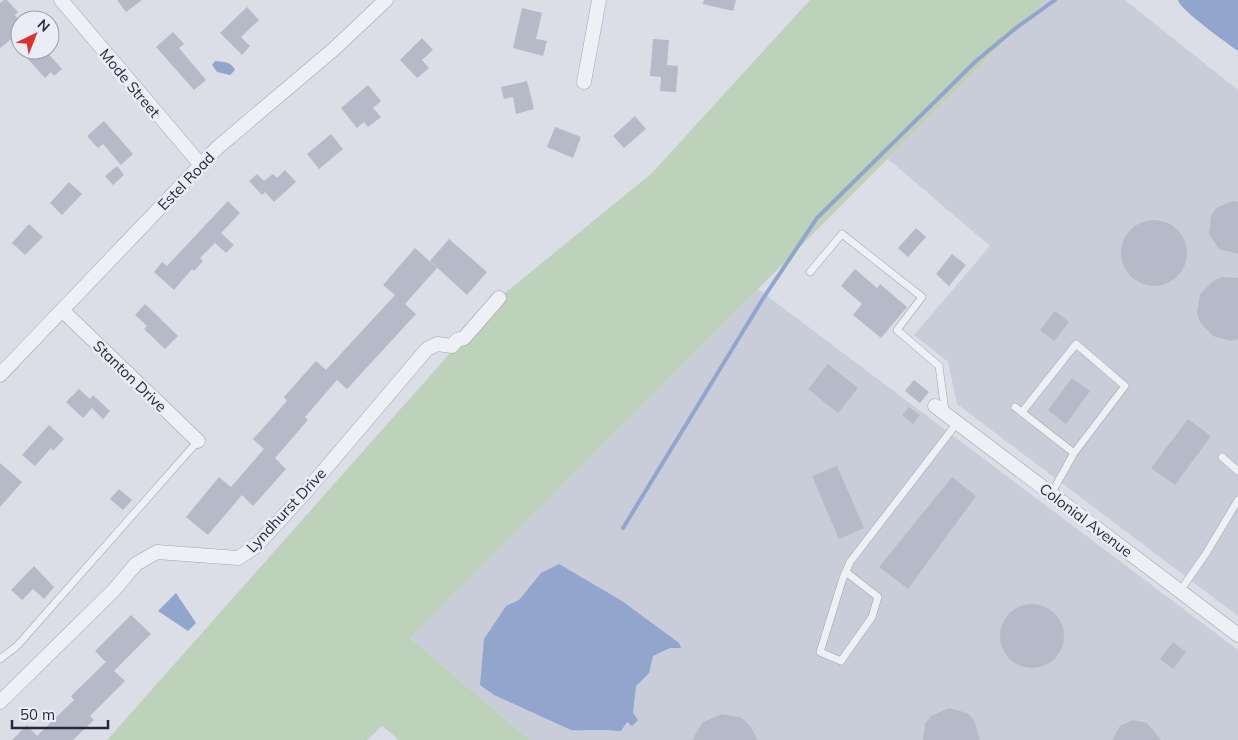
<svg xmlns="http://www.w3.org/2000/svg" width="1238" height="740" viewBox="0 0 1238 740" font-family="Mulish,sans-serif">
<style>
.built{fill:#c9cdda}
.green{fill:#bed2bb}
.water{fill:#92a5cc}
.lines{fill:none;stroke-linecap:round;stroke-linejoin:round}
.stream{stroke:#92a5cc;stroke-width:4}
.building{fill:#b5b9c8}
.service-casing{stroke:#a0a4b1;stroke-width:8}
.minor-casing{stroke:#a0a4b1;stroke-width:15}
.service{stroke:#eef0f5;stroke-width:7}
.minor{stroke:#eef0f5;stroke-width:14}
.labels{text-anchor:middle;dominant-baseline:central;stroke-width:5;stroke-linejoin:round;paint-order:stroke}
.street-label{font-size:15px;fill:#24293f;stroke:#eaedf5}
</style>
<rect width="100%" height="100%" fill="#dbdee7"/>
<path class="built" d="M 1046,0 L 1125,0 L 1238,90 L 1238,616 L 957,404 L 948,362 L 914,335 L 990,246 L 888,159 Z
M 758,289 L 1238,650 L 1238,740 L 530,740 L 410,638 Z"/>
<path class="green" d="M 810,0 L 1046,0 L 410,638 L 530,740 L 399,740 L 382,726 L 367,740 L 107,740 L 499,298 L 652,173 Z"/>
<path class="water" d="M 1178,0 L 1238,0 L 1238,51 C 1227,43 1180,10 1178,0 Z
M 215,61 C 223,62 231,61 235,70 L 230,75 L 217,72 L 212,65 Z
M 559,564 L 622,601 L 679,643 L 681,648 L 670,648 L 653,656 L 649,673 L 636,686 L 633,713 L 638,720 L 632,726 L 627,722 L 621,731 L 618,731 C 601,729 587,731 571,730 L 494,695 L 480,685 L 484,639 L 506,606 L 519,600 L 541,573 Z
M 176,593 L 196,623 L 188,631 L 158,611 Z"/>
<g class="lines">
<path class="stream" d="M 623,528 L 764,297 L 817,218 L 976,61 L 1016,28 L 1055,0"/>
</g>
<path class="building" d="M 4,0 L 7,0 L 18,12 L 15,15 L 20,21 L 20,32 L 0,48 L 0,3 Z
M 117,0 L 142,0 L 126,12 Z
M 704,0 L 736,0 L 733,11 L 703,4 Z
M 247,7 L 259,20 L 241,37 L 250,46 L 242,55 L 220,33 Z
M 522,8 L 542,13 L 536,39 L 547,41 L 543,56 L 513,48 Z
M 173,32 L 184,44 L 179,48 L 206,80 L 194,90 L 156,47 Z
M 422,38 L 433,50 L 422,60 L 429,68 L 417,78 L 400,60 Z
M 653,39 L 669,40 L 667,65 L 678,66 L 676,92 L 660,91 L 661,77 L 650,76 Z
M 36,50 L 45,50 L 62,69 L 54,76 L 51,72 L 45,78 L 27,58 Z
M 527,81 L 534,109 L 516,114 L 513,97 L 504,99 L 501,87 Z
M 368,85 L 381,101 L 373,108 L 381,117 L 368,127 L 364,122 L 357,128 L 341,108 Z
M 635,116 L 646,129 L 624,148 L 613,136 Z
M 104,121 L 133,154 L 121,165 L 103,144 L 98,148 L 87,136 Z
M 555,127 L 581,137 L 573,158 L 547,147 Z
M 331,134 L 343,149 L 319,169 L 307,154 Z
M 117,166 L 124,175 L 113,185 L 105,176 Z
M 285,170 L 296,182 L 274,202 L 265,192 L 262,195 L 249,181 L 257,174 L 264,181 L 273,174 L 277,178 Z
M 69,182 L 82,194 L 62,215 L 50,203 Z
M 228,201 L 240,213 L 221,233 L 234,245 L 226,253 L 215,243 L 200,258 L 203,261 L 194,271 L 192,269 L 174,290 L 154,272 L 162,262 L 167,266 Z
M 1233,201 L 1238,202 L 1238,254 L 1219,249 L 1209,234 L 1211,216 L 1216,208 Z
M1121 253a33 33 0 1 1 66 0a33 33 0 1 1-66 0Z
M 29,224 L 43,237 L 25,255 L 12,243 Z
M 916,228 L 926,237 L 908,257 L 898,248 Z
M 449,239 L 487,272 L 467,295 L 430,261 Z
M 415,248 L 437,268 L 405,304 L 416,314 L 347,389 L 337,380 L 305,417 L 308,420 L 275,458 L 286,469 L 253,506 L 242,495 L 208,535 L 186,517 L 219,477 L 231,487 L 264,449 L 253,439 L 287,401 L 284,397 L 316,361 L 326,370 L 395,295 L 383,285 Z
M 952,254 L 966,265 L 949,286 L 936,274 Z
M 855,269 L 877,288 L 880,284 L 907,307 L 881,338 L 853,315 L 862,304 L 841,286 Z
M 1222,277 L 1238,278 L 1238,339 L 1231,341 L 1213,336 L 1200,322 L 1197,313 L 1200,294 L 1213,281 Z
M 145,304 L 178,336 L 165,349 L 144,329 L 147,326 L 135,315 Z
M 1055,311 L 1069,322 L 1054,341 L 1040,330 Z
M 828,364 L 858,388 L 838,413 L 808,389 Z
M 1072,378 L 1090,391 L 1066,424 L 1048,410 Z
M 914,380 L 929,392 L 920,403 L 905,391 Z
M 79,389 L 90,399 L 93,395 L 110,411 L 103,419 L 92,408 L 83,418 L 66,402 Z
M 909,407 L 920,415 L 913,424 L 902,415 Z
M 1188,419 L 1211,436 L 1175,485 L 1151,468 Z
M 49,425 L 64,439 L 53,451 L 51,448 L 35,466 L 22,455 Z
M 0,463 L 22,482 L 0,507 Z
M 837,466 L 864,528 L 839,539 L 812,476 Z
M 952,477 L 976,496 L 908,589 L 879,567 Z
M 119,489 L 132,500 L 123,510 L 110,499 Z
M 34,566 L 54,587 L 44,599 L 33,589 L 22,600 L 11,590 Z
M1000 636a32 32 0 1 1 64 0a32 32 0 1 1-64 0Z
M 131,615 L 151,634 L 114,671 L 125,681 L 90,716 L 94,720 L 73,740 L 12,740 L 27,725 L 37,736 L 74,700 L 71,696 L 106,662 L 95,651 Z
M 1173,642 L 1186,652 L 1173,669 L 1160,659 Z
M 949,708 L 967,713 L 974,720 L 980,740 L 923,740 L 925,724 L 931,716 Z
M 722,714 L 742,718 L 750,726 L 758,740 L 692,740 L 703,722 Z
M 1133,720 L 1147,723 L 1161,740 L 1112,740 L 1120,726 Z"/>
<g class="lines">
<g class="service-casing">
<path id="service" d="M 810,272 L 842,234 L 922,297 L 897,330 L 939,366 L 945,411
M 1015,407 L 1074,453 L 1051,494
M 1022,412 L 1076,344 L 1125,386 L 1074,453
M 1222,457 L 1238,471
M 846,572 L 878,597 L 872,617 L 841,661 L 820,652 L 843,578 L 850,562 L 957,423
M 1180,591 L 1207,552 L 1238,500
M 0,659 L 17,646 L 198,441"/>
</g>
<g class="minor-casing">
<path id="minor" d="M 61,0 L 201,165
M 584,82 L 599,0
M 62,310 L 198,441
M 0,375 L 217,148 L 334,49 L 386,0
M 935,406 L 1238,635
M 0,702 L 114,590 L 136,564 L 157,552 L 238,558 L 255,547 L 303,495 L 427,349 L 437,344 L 452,346 L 457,340 L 464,338 L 499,298"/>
</g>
<use href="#service" class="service"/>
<use href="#minor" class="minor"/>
</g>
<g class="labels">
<g class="street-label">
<text transform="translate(130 83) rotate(50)">Mode Street</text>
<text transform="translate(186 181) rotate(-46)">Estel Road</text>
<text transform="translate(130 376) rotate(44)">Stanton Drive</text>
<text transform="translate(286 510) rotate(-47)">Lyndhurst Drive</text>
<text transform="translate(1086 520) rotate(37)">Colonial Avenue</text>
</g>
</g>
<g transform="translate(35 35) rotate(43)"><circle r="24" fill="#eaedf5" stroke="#9b9fac"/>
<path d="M0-4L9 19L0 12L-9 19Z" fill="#dc3231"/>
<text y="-8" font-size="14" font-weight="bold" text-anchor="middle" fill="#24293f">N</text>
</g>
<path d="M12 720v8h96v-8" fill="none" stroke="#24293f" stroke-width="2.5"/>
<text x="20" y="720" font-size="15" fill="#24293f" stroke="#eaedf5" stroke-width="4" paint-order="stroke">50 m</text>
</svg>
